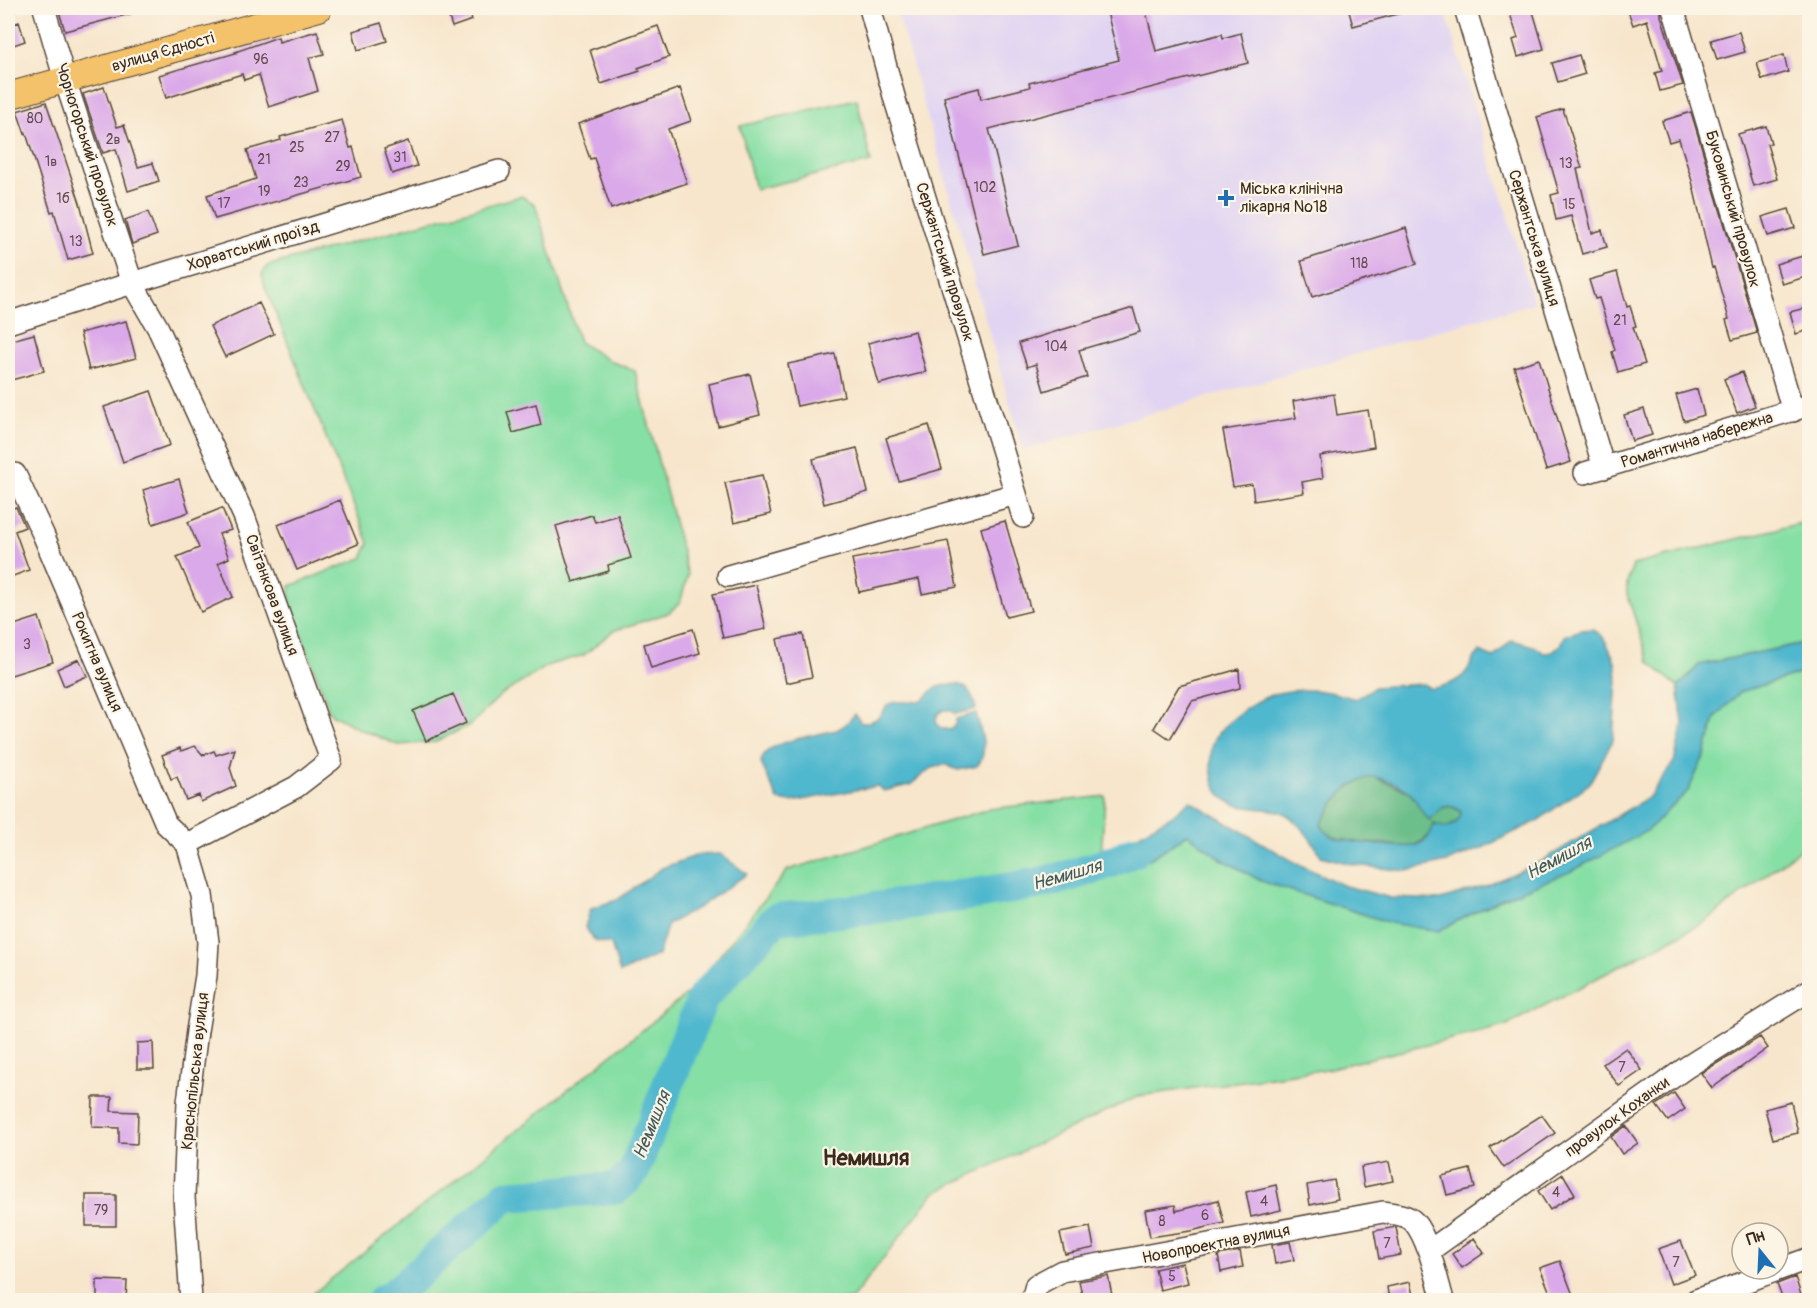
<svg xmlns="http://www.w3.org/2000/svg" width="1817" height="1308" viewBox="0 0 1817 1308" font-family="Pangolin,sans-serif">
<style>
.built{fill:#e1d4f3}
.green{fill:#86dfa5;stroke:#608462;stroke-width:1.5}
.forest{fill:#6cbe8a;stroke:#547454;stroke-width:1.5}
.water{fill:#50b7ce;stroke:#467076;stroke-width:1.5;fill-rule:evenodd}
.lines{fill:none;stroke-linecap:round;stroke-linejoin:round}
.river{stroke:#50b7ce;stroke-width:32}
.building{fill:#daa9e9}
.minor-casing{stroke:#574638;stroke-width:24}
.major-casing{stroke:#574638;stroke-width:28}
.minor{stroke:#fff;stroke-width:21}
.major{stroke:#f4c26a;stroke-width:26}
.poi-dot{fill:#1f6fb2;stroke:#fcf5e5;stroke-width:2}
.labels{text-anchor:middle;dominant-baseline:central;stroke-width:4.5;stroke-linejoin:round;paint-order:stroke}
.number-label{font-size:14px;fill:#634a51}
.street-label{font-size:16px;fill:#3b2a1e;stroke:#fcf5e5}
.poi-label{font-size:16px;fill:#3b2a1e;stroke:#fcf5e5;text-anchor:start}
.water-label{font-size:18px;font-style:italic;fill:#425b5c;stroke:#fcf5e5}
.district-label{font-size:22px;font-weight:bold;fill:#3b2a1e;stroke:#fcf5e5}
</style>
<rect width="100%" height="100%" fill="#fcf5e5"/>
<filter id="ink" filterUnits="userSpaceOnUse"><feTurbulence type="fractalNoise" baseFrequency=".0167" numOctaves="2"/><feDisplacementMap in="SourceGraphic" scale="12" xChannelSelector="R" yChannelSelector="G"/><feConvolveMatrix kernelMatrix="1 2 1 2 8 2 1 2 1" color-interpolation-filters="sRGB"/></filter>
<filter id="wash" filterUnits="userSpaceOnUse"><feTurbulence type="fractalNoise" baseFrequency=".008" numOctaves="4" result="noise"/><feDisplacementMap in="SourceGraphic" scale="24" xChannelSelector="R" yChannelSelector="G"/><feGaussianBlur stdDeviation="1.35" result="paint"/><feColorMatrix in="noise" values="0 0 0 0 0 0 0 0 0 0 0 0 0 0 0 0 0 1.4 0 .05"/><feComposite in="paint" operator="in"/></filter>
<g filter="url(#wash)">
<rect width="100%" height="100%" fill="#f7e6cc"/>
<path class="built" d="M 896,8 L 1444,8 L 1534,303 L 1023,450 Z"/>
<path class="green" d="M 857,99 L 871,162 L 755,189 L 740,126 Z
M 521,196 L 535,204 L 579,342 L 608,360 L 635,371 L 688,575 L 680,603 L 668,613 L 613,631 L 584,655 L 549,665 L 501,695 L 470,725 L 435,742 L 398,745 L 357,728 L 331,714 L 290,604 L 290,586 L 362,558 L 369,543 L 265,287 L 262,274 L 267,266 Z
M 1809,521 L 1809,642 L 1699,665 L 1678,687 L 1649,662 L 1627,594 L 1627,583 L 1633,565 Z
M 1809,671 L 1809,842 L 1705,922 L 1505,1026 L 1327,1069 L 1139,1096 L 934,1193 L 851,1300 L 305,1300 L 690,992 L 788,870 L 989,809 L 1105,796 L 1101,856 L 1091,875 L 1116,876 L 1151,858 L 1188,834 L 1220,858 L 1438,931 L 1503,898 L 1688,791 L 1705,754 L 1715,718 L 1740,692 Z"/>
<path class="forest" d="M 1375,777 L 1405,790 L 1413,796 L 1440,809 C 1450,805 1453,806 1461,813 C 1459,828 1444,826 1433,833 C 1424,838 1420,845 1409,847 C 1401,847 1393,845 1385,844 C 1367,842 1329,846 1321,824 C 1334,802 1347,779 1375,777 Z"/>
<path class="water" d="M 1593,629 L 1603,637 L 1607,644 L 1615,661 L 1617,678 L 1613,740 L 1589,784 L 1537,821 L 1480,849 L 1447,862 L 1406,871 L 1355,865 L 1321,856 C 1315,844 1295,817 1282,812 C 1263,806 1236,812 1221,795 C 1216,790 1213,781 1212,774 C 1210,762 1210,744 1218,734 C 1231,718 1259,697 1278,693 C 1305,687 1330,690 1355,699 L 1375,687 L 1423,684 L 1431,689 C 1443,686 1458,683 1466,672 C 1472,665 1472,658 1480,652 L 1493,658 L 1512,640 L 1536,647 L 1544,653 L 1553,652 L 1560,645 L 1564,636 L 1581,630 ZM 1375,777 C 1387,780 1406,786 1413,797 C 1420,805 1420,814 1430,820 C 1440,808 1447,800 1461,812 C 1460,822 1454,825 1446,828 L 1434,824 C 1432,834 1427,841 1417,845 C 1407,849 1345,842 1334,837 C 1328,834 1323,830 1321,824 C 1334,802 1348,779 1375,777 Z
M 1809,642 L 1809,671 L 1740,692 L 1715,718 L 1705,754 L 1688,791 L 1647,831 L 1572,871 L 1503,898 L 1438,931 L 1390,923 L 1261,881 L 1220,858 L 1188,834 L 1151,858 L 1116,876 L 1090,876 L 1101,856 L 1171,816 L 1190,801 L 1296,863 L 1345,886 L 1391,898 L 1441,900 L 1486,886 L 1542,861 L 1649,797 L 1674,762 L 1683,724 L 1678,687 L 1699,665 Z
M 957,684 C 970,687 973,697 976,709 L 955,714 L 950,710 L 943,710 L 937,715 L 936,722 L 940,728 L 950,730 L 955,725 L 956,719 L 976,713 C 980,731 990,751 977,766 L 958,770 L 944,764 L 930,769 L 910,785 L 884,791 L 877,786 L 791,802 L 778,800 L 761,763 C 762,758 763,754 768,751 C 780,740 820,734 837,730 L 845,725 L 855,714 L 861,723 C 886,722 881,706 891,703 C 899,700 910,704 919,701 C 926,699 929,693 934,689 C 941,685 950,685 957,684 Z
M 720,854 L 747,874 L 699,907 L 668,924 L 658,955 L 620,973 L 611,944 L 595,941 L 585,927 L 591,908 L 617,900 L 662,868 L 698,855 Z"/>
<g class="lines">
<path class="river" d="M 383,1300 L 393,1295 L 506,1196 L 617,1188 L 633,1173 L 703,997 L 776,919 C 835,913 894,906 953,897 C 1016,888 1077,880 1135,851"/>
</g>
<g id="blocks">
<path class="building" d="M 58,8 L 136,8 L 137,12 L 65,31 Z
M 446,8 L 469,8 L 472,20 L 452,27 Z
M 1106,8 L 1145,8 L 1156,51 L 1222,34 L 1223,38 L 1241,33 L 1248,63 L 989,129 L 1018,245 L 984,254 L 944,97 L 979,88 L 981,99 L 1030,87 L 1029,83 L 1119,60 Z
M 1348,8 L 1404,8 L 1405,12 L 1353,26 Z
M 1508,8 L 1532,8 L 1544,49 L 1518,57 L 1513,40 L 1518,38 Z
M 1627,8 L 1661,8 L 1661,16 L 1683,85 L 1660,91 L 1655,73 L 1662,71 L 1647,20 L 1633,25 Z
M 19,22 L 25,41 L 8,47 L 8,26 Z
M 381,23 L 387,41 L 358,50 L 353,31 Z
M 658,26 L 669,57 L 638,68 L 640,71 L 601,84 L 590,50 Z
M 317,31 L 324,54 L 309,58 L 318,91 L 269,107 L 259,75 L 244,80 L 242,74 L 166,98 L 159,75 L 236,53 L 235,52 L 278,37 L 279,42 Z
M 1739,32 L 1745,52 L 1717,60 L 1711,40 Z
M 1579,55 L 1585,74 L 1558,82 L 1552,63 Z
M 1784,55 L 1788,72 L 1762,80 L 1757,63 Z
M 104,87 L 117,127 L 124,125 L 138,167 L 153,163 L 159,181 L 128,191 L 116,149 L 103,153 L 83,94 Z
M 680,88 L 691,121 L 668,129 L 687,183 L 611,209 L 594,158 L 590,159 L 578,124 Z
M 46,102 L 80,203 L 93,253 L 68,260 L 54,211 L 51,212 L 26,133 L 25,134 L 17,111 Z
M 1563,109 L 1582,168 L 1577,169 L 1592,233 L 1602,230 L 1607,247 L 1582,254 L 1571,216 L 1556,220 L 1551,195 L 1559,193 L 1537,117 Z
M 1691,112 L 1757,333 L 1732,340 L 1726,320 L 1729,319 L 1714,267 L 1712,268 L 1692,181 L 1679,139 L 1669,142 L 1662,121 Z
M 342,120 L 350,148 L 353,147 L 361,177 L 215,219 L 207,195 L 256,179 L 247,150 L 281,140 L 280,137 Z
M 1766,126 L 1771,143 L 1767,144 L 1777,179 L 1753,186 L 1738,134 Z
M 408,141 L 417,166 L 392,174 L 384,149 Z
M 1789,209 L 1795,228 L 1768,236 L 1762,217 Z
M 148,212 L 157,235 L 132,244 L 125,220 Z
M 1406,228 L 1417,264 L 1312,297 L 1301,261 Z
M 1806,255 L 1809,276 L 1782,284 L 1776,264 Z
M 1617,272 L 1627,307 L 1630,306 L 1636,326 L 1633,327 L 1645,364 L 1618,372 L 1612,352 L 1615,350 L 1599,298 L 1595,299 L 1589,280 Z
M 259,303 L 274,334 L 225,357 L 210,326 Z
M 1809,307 L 1809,330 L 1796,334 L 1790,312 Z
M 1133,308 L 1140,332 L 1079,350 L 1087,377 L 1044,391 L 1036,364 L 1027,367 L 1019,343 Z
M 126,321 L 136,358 L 89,370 L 80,333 Z
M 915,331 L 926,372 L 879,384 L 868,343 Z
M 34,334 L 44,371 L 8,381 L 8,341 Z
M 835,354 L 844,396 L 797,406 L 788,364 Z
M 1539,359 L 1571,462 L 1546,470 L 1514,367 Z
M 1742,372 L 1755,406 L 1737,413 L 1724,379 Z
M 750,374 L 760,415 L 718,426 L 709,384 Z
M 1697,389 L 1704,415 L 1684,421 L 1676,395 Z
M 151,391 L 170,445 L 123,462 L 104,407 Z
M 1334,394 L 1337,415 L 1368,410 L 1374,447 L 1320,456 L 1323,478 L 1302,482 L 1304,493 L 1254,501 L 1252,484 L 1233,487 L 1223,430 L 1296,418 L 1293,401 Z
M 536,404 L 541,425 L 513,433 L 507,412 Z
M 1644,409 L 1652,435 L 1632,441 L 1624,415 Z
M 929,425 L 942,469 L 899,481 L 886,438 Z
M 857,448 L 868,492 L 824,504 L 813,459 Z
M 762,475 L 771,514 L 734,523 L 725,483 Z
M 179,479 L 189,512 L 153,524 L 143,490 Z
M 340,500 L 358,544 L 297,570 L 278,525 Z
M 16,507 L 25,527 L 15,531 L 29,570 L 8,578 L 8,510 Z
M 222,508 L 231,530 L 219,534 L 229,558 L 218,563 L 233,597 L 201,612 L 177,557 L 199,548 L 188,522 Z
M 592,515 L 595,522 L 618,515 L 631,558 L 608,565 L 609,571 L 573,582 L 556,526 Z
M 1005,521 L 1031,611 L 1006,617 L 981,528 Z
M 948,541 L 957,587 L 922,594 L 919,579 L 859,592 L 852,559 Z
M 756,585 L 766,629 L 723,638 L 713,594 Z
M 39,617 L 53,662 L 8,676 L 8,627 Z
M 693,629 L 700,653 L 651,668 L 644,644 Z
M 803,634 L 812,677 L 786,683 L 777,639 Z
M 79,659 L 87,676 L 64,686 L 57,669 Z
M 1239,669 L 1240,688 L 1192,701 L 1170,739 L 1154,728 L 1179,686 Z
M 453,694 L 466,723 L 426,741 L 413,711 Z
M 195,746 L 203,755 L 214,751 L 216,755 L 235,749 L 230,768 L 236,786 L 201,802 L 199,795 L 186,800 L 177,777 L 171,779 L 162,755 L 180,748 L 181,751 Z
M 1760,1037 L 1768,1048 L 1712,1088 L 1701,1073 Z
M 153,1042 L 154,1069 L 137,1069 L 137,1043 Z
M 1626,1048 L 1642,1070 L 1619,1086 L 1603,1064 Z
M 1674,1093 L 1685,1109 L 1668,1121 L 1656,1105 Z
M 93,1097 L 112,1097 L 111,1111 L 138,1112 L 137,1144 L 119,1143 L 119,1128 L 92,1127 Z
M 1791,1102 L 1798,1133 L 1773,1139 L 1765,1109 Z
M 1542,1115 L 1555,1133 L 1504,1168 L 1490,1148 Z
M 1626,1126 L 1638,1143 L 1622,1154 L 1611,1137 Z
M 1389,1162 L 1393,1181 L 1364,1187 L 1361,1167 Z
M 1470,1169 L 1475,1188 L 1447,1195 L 1442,1176 Z
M 1563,1174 L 1575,1194 L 1550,1210 L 1538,1191 Z
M 1334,1180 L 1338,1199 L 1310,1205 L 1307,1185 Z
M 1276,1185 L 1281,1210 L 1251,1217 L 1246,1192 Z
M 86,1195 L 116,1195 L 116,1226 L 86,1226 Z
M 1218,1200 L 1224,1223 L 1191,1231 L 1150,1237 L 1145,1210 L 1175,1205 L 1176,1211 Z
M 1090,1227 L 1094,1248 L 1065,1254 L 1060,1233 Z
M 1396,1227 L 1401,1255 L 1379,1259 L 1374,1231 Z
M 1474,1238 L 1484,1253 L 1462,1268 L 1452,1254 Z
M 1681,1241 L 1695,1275 L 1671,1284 L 1658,1249 Z
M 1290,1242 L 1294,1260 L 1275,1264 L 1272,1245 Z
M 1240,1251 L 1243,1267 L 1221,1272 L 1218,1255 Z
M 1560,1261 L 1573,1295 L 1553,1300 L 1540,1268 Z
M 1183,1263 L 1188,1283 L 1160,1290 L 1155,1269 Z
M 1108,1276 L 1113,1300 L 1083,1300 L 1079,1281 Z
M 1795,1277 L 1801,1295 L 1783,1300 L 1777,1284 Z
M 97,1280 L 127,1281 L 126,1300 L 97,1300 Z
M 1410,1282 L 1414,1300 L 1389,1300 L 1387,1287 Z"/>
</g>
</g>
<g filter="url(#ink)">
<use href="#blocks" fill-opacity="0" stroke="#574638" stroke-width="1.5"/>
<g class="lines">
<g class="minor-casing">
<path id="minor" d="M 44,8 L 65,80 L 132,283 L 158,328 L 244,516 L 331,760 L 296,787 L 187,844
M 870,8 L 895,100 L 1023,517
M 1465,8 L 1604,468
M 1673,8 L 1793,411
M 8,323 L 132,283 L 499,171
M 1585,473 L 1810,405
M 15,474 L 43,534 L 166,824 L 187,844
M 728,576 L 1016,494
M 187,844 L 202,895 L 208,942 L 206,976 L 197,1031 L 188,1102 L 184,1197 L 191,1300
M 1429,1251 L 1687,1067 L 1810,990
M 1032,1300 L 1036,1285 L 1062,1271 L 1383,1212 C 1393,1214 1407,1214 1414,1222 C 1428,1238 1437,1279 1443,1300
M 1696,1300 L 1810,1258"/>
</g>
<g class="major-casing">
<path id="major" d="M 8,96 L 319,8"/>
</g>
<use href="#minor" class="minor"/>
<use href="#major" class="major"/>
</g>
</g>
<path class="poi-dot" d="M1223 189h6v6h6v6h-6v6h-6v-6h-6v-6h6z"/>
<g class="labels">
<g class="number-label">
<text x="261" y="59">96</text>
<text x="35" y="118">80</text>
<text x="332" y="137">27</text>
<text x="113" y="139">2в</text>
<text x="297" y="147">25</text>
<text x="400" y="157">31</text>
<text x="264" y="159">21</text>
<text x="51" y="161">1в</text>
<text x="1566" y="163">13</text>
<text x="343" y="166">29</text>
<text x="301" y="182">23</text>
<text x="985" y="187">102</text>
<text x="264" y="191">19</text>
<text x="63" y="198">1б</text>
<text x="224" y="203">17</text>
<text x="1569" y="204">15</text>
<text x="76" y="241">13</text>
<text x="1359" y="263">118</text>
<text x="1620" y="320">21</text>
<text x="1056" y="346">104</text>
<text x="27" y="644">3</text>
<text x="1622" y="1067">7</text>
<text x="1556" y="1192">4</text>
<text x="1264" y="1201">4</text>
<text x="101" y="1210">79</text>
<text x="1205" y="1215">6</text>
<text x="1162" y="1221">8</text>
<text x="1387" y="1243">7</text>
<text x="1676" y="1262">7</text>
<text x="1172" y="1276">5</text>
</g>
<g class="street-label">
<text transform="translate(163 52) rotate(-16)">вулиця Єдності</text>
<text transform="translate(87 145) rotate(72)">Чорногорський провулок</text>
<text transform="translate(1733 209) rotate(74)">Буковинський провулок</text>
<text transform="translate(1534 238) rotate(73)">Сержантська вулиця</text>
<text transform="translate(253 246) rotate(-17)">Хорватський проїзд</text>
<text transform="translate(945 262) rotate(73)">Сержантський провулок</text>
<text transform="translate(1697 440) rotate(-17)">Романтична набережна</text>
<text transform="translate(272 595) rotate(70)">Світанкова вулиця</text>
<text transform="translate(97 662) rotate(67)">Рокитна вулиця</text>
<text transform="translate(195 1071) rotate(-84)">Краснопільська вулиця</text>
<text transform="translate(1617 1117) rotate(-36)">провулок Коханки</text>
<text transform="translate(1216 1244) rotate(-11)">Новопроектна вулиця</text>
</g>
<g class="poi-label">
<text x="1240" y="189">Міська клінічна<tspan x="1240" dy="18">лікарня №18</tspan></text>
</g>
<g class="water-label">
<text transform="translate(1559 858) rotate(-28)">Немишля</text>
<text transform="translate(1067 875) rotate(-16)">Немишля</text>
<text transform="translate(652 1125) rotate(-68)">Немишля</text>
</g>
<g class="district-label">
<text x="866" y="1158">Немишля</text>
</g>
</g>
<rect width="1817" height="1308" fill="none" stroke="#fcf5e5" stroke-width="30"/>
<g transform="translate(1760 1251) rotate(342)"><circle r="28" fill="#fcf5e5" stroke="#afa495" stroke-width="1.5"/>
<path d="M0-4.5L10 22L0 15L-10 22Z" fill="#1f6fb2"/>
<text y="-9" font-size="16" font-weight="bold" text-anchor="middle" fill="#3b2a1e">Пн</text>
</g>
</svg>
